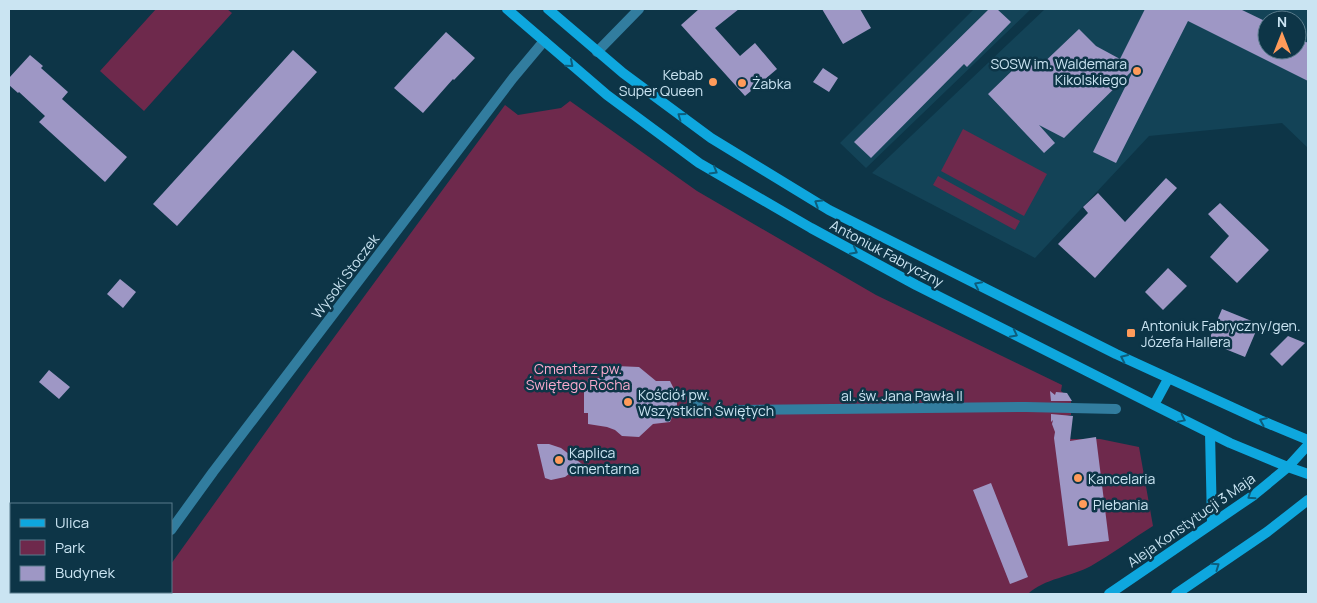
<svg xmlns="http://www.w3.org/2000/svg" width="1317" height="603" viewBox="0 0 1317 603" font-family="Manrope,sans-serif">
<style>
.built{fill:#134357;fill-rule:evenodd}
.green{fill:#6e294c}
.building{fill:#9e97c5}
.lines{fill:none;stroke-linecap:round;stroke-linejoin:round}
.pedestrian{stroke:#327d9f;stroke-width:10}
.minor{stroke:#327d9f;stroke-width:10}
.secondary{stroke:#0ea7de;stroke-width:10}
.oneway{stroke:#0d5d7c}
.poi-dot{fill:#ff9b5a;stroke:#0d3547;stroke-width:2}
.labels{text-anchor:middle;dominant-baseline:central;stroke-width:5;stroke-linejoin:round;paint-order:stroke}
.poi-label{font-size:14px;fill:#cae4f2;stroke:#0d3547;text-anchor:start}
.street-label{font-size:14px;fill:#cae4f2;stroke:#0d3547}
.park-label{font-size:14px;fill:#faaacd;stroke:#0d3547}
</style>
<rect width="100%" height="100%" fill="#0d3547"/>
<path class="built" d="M 974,9 L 1031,9 L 866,168 L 840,143 Z
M 1045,9 L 1308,9 L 1308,148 L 1282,123 L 1149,136 L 1035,258 L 872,173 ZM 1267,20 L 1297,20 L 1297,50 L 1267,50 Z"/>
<path class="green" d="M 156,9 L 227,9 L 232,13 L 144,111 L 100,71 Z
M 570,101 L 697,191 L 876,295 L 1062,385 L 1061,391 L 1071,400 L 1071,415 L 1066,416 L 1067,439 L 1100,439 L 1139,447 L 1153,526 C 1132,539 1112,554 1091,566 C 1073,576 1043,579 1028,594 L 150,594 L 151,592 L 171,592 L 171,564 L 313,366 L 505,105 L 518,115 L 561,108 Z
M 963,129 L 1047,174 L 1024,216 L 941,171 Z
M 938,176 L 1020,221 L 1015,230 L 933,185 Z"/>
<path class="building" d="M 699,9 L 739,9 L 715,28 L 740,56 L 755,43 L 777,69 L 745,96 L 681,25 Z
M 822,9 L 860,9 L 871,28 L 843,44 Z
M 989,9 L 997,9 L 1011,22 L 967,67 L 964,64 L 871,158 L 854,142 Z
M 1145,9 L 1240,9 L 1267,22 L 1267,50 L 1297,50 L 1297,37 L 1308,43 L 1308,81 L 1188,21 L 1116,163 L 1093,152 L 1134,69 L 1064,138 L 1039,125 L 1055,143 L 1044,153 L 988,94 L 1017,66 L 1019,67 L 1026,59 L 1036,70 L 1079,29 L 1096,46 L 1120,59 Z
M 446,32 L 475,58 L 454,80 L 453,79 L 423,113 L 394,88 Z
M 293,50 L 317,72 L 177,226 L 153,204 Z
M 30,55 L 43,66 L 41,68 L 68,92 L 62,99 L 127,157 L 105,182 L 39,122 L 45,116 L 19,92 L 18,93 L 9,85 L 9,78 Z
M 823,68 L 838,78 L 829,92 L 813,82 Z
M 1166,178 L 1177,188 L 1095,278 L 1058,244 L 1088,213 L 1083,207 L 1098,193 L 1125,222 Z
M 1220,203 L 1269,250 L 1237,283 L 1210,257 L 1229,236 L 1208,214 Z
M 1168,268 L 1187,286 L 1163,310 L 1145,292 Z
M 120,279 L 136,292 L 123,308 L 107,294 Z
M 1222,309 L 1259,324 L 1245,357 L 1208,342 Z
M 1288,336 L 1305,343 L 1282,366 L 1270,354 Z
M 616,366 L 639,367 L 656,381 L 670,381 L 677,395 L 677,405 L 670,422 L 653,424 L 639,437 L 622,436 L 615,430 L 607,427 L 588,424 L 588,413 L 584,413 L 584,391 L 587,391 L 588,378 L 602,378 Z
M 49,370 L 70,387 L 59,399 L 39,382 Z
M 1050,391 L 1055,395 L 1056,392 L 1067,393 L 1072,401 L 1051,401 Z
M 1051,414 L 1073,416 L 1070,441 L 1096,437 L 1109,541 L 1068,546 L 1054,438 L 1055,432 L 1052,424 L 1053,420 L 1051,422 Z
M 537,444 L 549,444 L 561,448 L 582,464 L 565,477 L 551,480 L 545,478 Z
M 991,483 L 1028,577 L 1010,584 L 973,490 Z"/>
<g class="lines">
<path class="pedestrian" d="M 692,402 L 701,408
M 734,410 L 1026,407 L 1116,409"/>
<path class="minor" d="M 597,52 L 639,9
M 171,530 L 213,472 L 513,78 L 544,41
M 126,594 L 127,592"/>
<path class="secondary" d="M 507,9 L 607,95 L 699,163 L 811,228 L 916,285 L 1154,405 L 1230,443 L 1288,467 L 1308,474
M 548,9 L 623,73 L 711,138 L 829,210 L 1116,354 L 1260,420 L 1308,440
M 1154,405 L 1168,379
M 1210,433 L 1212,522
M 1109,594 L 1254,495 L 1288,467 L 1308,445
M 1176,594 L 1267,532 L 1308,500"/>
</g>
<defs><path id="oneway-chevron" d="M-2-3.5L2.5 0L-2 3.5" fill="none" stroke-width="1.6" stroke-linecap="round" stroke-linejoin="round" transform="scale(1.25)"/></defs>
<g class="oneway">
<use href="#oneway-chevron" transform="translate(570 64) rotate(41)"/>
<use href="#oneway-chevron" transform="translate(681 116) rotate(-144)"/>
<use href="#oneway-chevron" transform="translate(714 171) rotate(30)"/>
<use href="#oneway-chevron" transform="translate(818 203) rotate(-148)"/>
<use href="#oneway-chevron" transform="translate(854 251) rotate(28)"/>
<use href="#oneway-chevron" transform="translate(978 285) rotate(-153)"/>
<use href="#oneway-chevron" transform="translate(1014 334) rotate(27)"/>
<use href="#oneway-chevron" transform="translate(1124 358) rotate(-155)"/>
<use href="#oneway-chevron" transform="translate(1182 419) rotate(26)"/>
<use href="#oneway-chevron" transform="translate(1263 421) rotate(-157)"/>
<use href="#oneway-chevron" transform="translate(1251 496) rotate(146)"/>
<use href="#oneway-chevron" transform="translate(1216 566) rotate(-35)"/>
</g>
<g class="poi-dot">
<circle cx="1137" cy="71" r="5"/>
<circle cx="713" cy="82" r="5"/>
<circle cx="742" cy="83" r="5"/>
<rect x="1126" y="328" width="10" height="10" rx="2.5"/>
<circle cx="628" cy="402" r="5"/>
<circle cx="559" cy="460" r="5"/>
<circle cx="1078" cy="478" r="5"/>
<circle cx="1083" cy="504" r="5"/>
</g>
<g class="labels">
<g class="poi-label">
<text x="1127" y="63" text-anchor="end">SOSW im. Waldemara<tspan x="1127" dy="16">Kikolskiego</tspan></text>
<text x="703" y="74" text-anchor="end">Kebab<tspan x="703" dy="16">Super Queen</tspan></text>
<text x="752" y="83">Żabka</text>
<text x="1141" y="325">Antoniuk Fabryczny/gen.<tspan x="1141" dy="16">Józefa Hallera</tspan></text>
<text x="638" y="394">Kościół pw.<tspan x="638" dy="16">Wszystkich Świętych</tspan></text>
<text x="569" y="452">Kaplica<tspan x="569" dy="16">cmentarna</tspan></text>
<text x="1088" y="478">Kancelaria</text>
<text x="1093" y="504">Plebania</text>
</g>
<g class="street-label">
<text transform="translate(887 253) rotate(28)">Antoniuk Fabryczny</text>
<text transform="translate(345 276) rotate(-53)">Wysoki Stoczek</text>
<text x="902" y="395">al. św. Jana Pawła II</text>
<text transform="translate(1191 520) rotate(-35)">Aleja Konstytucji 3 Maja</text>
</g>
<g class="park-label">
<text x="578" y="368">Cmentarz pw.<tspan x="578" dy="16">Świętego Rocha</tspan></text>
</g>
</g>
<rect width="1317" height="603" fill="none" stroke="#cae4f2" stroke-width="20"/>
<rect x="10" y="503" width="162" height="90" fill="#0d3547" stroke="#597b8b"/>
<rect x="20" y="519" width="25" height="8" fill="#0ea7de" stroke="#597b8b"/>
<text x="55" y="528" font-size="15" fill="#cae4f2">Ulica</text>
<rect x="20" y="540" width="25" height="15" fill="#6e294c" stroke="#597b8b"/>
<text x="55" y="553" font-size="15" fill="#cae4f2">Park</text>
<rect x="20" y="566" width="25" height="15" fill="#9e97c5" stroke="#597b8b"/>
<text x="55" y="578" font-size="15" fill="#cae4f2">Budynek</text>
<g transform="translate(1282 35)"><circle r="24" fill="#0d3547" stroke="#597b8b"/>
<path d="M0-4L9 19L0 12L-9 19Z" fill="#ff9b5a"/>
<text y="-8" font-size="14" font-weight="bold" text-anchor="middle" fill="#cae4f2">N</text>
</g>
</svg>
